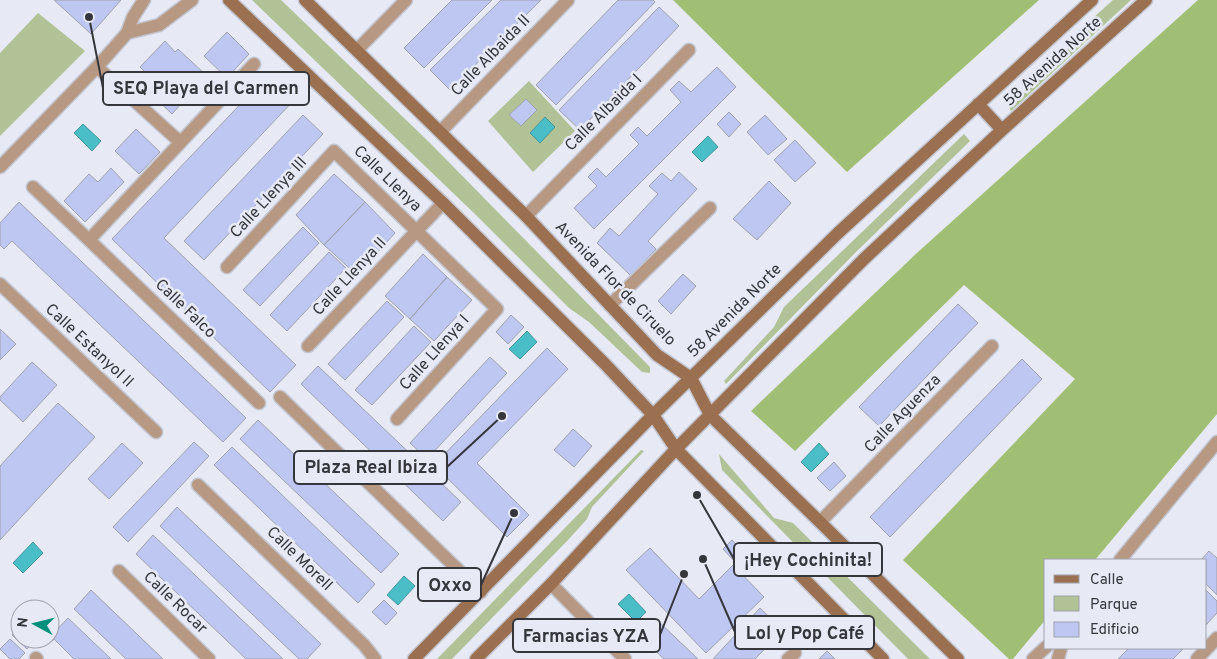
<svg xmlns="http://www.w3.org/2000/svg" width="1217" height="659" viewBox="0 0 1217 659" font-family="Overpass,sans-serif">
<style>
.green{fill:#b0c296}
.forest{fill:#a1be75}
.water{fill:#4abec7;stroke:#44959d}
.building{fill:#bdc7f2;stroke:#9fa1ab}
.lines{fill:none;stroke-linecap:round;stroke-linejoin:round}
.minor-casing{stroke:#c3c6d0;stroke-width:15}
.secondary-casing{stroke:#c3c6d0;stroke-width:15}
.minor{stroke:#b69883;stroke-width:12}
.secondary{stroke:#9a7051;stroke-width:12}
.labels{text-anchor:middle;dominant-baseline:central;stroke-width:5;stroke-linejoin:round;paint-order:stroke}
.street-label{font-size:16px;fill:#35363b;stroke:#e7eaf5}
.leader{fill:none;stroke:#35363b;stroke-width:2}
.callout-dot{fill:#35363b;stroke:#e7eaf5;stroke-width:2}
.callout{fill:#e7eaf5;stroke:#35363b;stroke-width:2}
.callout-label{font-size:18px;text-anchor:middle;font-weight:bold;fill:#35363b}
</style>
<rect width="100%" height="100%" fill="#e7eaf5"/>
<path class="green" d="M 252,0 L 281,0 L 429,142 L 650,367 L 650,373 L 642,372 L 589,322 L 569,308 L 476,215 Z
M 1113,0 L 1131,0 L 1011,111 L 1009,107 L 1057,63 L 1070,46 L 1075,34 Z
M 38,13 L 85,51 L 0,136 L 0,53 Z
M 529,81 L 575,131 L 533,172 L 488,121 Z
M 964,134 L 970,141 L 856,252 L 726,384 L 724,381 L 774,327 L 784,307 Z
M 641,450 L 644,451 L 592,507 L 587,519 L 568,540 L 452,659 L 437,659 Z
M 719,454 L 774,518 L 793,523 L 930,659 L 908,659 L 722,470 Z"/>
<path class="forest" d="M 673,0 L 1039,0 L 847,172 Z
M 1198,0 L 1217,0 L 1217,414 L 1095,560 L 1046,560 L 1046,619 L 1013,659 L 1009,659 L 903,560 L 1075,379 L 964,285 L 795,451 L 751,411 L 918,252 Z"/>
<path class="water" d="M 545,117 L 555,127 L 540,143 L 530,133 Z
M 83,124 L 101,141 L 92,151 L 74,133 Z
M 708,136 L 718,147 L 702,162 L 692,152 Z
M 527,331 L 537,342 L 520,359 L 509,349 Z
M 819,443 L 829,454 L 811,472 L 801,462 Z
M 33,542 L 43,553 L 23,573 L 13,563 Z
M 404,576 L 415,586 L 398,605 L 387,595 Z
M 629,594 L 646,612 L 636,622 L 618,604 Z"/>
<path class="building" d="M 54,0 L 121,0 L 91,34 Z
M 452,0 L 492,0 L 424,68 L 404,48 Z
M 501,0 L 541,0 L 450,90 L 430,70 Z
M 618,0 L 653,0 L 655,2 L 556,105 L 536,85 Z
M 659,7 L 679,26 L 580,130 L 559,110 Z
M 227,32 L 249,54 L 227,78 L 204,56 Z
M 165,41 L 175,52 L 178,49 L 220,88 L 203,106 L 190,94 L 172,114 L 144,87 L 152,79 L 140,67 Z
M 717,67 L 736,87 L 594,229 L 574,208 L 597,186 L 588,177 L 597,168 L 606,177 L 639,144 L 630,135 L 638,127 L 647,136 L 681,102 L 670,90 L 679,81 L 691,92 Z
M 270,73 L 296,98 L 164,238 L 296,365 L 270,392 L 112,239 Z
M 526,99 L 537,110 L 521,126 L 509,115 Z
M 729,112 L 741,124 L 729,137 L 717,124 Z
M 303,115 L 323,134 L 204,260 L 184,241 Z
M 765,115 L 787,139 L 768,155 L 747,132 Z
M 136,129 L 160,152 L 139,174 L 115,151 Z
M 795,140 L 816,163 L 795,182 L 774,160 Z
M 111,168 L 124,182 L 85,222 L 64,201 L 89,174 L 98,182 Z
M 679,172 L 697,189 L 648,241 L 656,249 L 631,276 L 597,243 L 610,228 L 619,236 L 658,194 L 649,186 L 662,173 L 671,181 Z
M 334,174 L 365,202 L 324,245 L 296,215 Z
M 769,181 L 791,203 L 757,240 L 733,219 Z
M 19,202 L 246,418 L 223,442 L 12,241 L 4,249 L 0,245 L 0,223 Z
M 365,202 L 395,233 L 357,275 L 324,245 Z
M 303,227 L 319,243 L 260,306 L 243,290 Z
M 329,252 L 346,268 L 287,331 L 270,315 Z
M 423,254 L 447,277 L 410,319 L 385,296 Z
M 683,274 L 696,286 L 671,314 L 658,301 Z
M 447,277 L 472,300 L 434,341 L 410,319 Z
M 387,301 L 404,317 L 345,380 L 328,364 Z
M 958,304 L 978,323 L 879,426 L 859,407 Z
M 511,315 L 524,327 L 508,344 L 496,332 Z
M 414,326 L 431,342 L 372,405 L 355,390 Z
M 0,329 L 16,344 L 0,360 Z
M 547,348 L 568,369 L 477,463 L 529,515 L 507,537 L 434,465 Z
M 490,357 L 507,373 L 427,459 L 410,443 Z
M 1022,359 L 1042,379 L 890,537 L 870,517 Z
M 32,362 L 57,385 L 23,422 L 0,400 L 0,397 Z
M 318,366 L 461,502 L 443,521 L 301,384 Z
M 58,403 L 95,437 L 0,540 L 0,466 Z
M 258,420 L 399,554 L 381,573 L 240,439 Z
M 573,429 L 592,446 L 574,467 L 554,450 Z
M 194,442 L 209,456 L 128,542 L 113,527 Z
M 122,443 L 143,463 L 109,499 L 88,479 Z
M 232,447 L 375,584 L 358,603 L 214,465 Z
M 834,462 L 846,476 L 830,491 L 817,478 Z
M 177,507 L 321,644 L 307,659 L 299,659 L 160,526 Z
M 153,535 L 283,659 L 246,659 L 136,554 Z
M 732,540 L 743,552 L 734,561 L 723,549 Z
M 650,548 L 699,599 L 733,565 L 764,597 L 706,653 L 626,570 Z
M 1209,551 L 1217,558 L 1217,595 L 1206,584 L 1206,560 L 1201,560 Z
M 91,590 L 163,659 L 126,659 L 74,609 Z
M 1206,590 L 1217,601 L 1217,613 L 1206,625 Z
M 384,600 L 397,613 L 386,625 L 372,612 Z
M 42,602 L 50,609 L 36,609 Z
M 760,608 L 783,630 L 755,659 L 713,659 Z
M 50,609 L 58,616 L 50,624 Z
M 68,618 L 111,659 L 74,659 L 51,636 Z
M 657,620 L 698,659 L 664,659 L 641,637 Z
M 20,626 L 20,639 L 37,639 L 27,649 L 12,635 Z
M 10,639 L 25,653 L 19,659 L 10,659 L 0,649 Z
M 1129,648 L 1184,648 L 1173,659 L 1118,659 Z
M 827,651 L 835,659 L 819,659 Z"/>
<g class="lines">
<g class="minor-casing">
<path id="minor" d="M 127,33 L 159,25 L 192,0
M 357,50 L 406,0
M 254,64 L 89,240 L 259,403
M 97,67 L 180,142
M 441,131 L 568,0
M 0,167 L 97,67 L 127,33 L 133,17 L 144,0
M 33,187 L 89,240
M 526,216 L 689,50
M 227,267 L 334,151 L 497,309 L 397,419
M 0,284 L 156,432
M 610,305 L 710,208
M 308,346 L 443,203
M 280,397 L 481,592
M 198,485 L 364,645 L 375,659
M 820,522 L 992,346
M 1120,560 L 1217,442
M 119,571 L 209,659
M 551,584 L 625,659
M 36,658 L 37,659
M 788,659 L 795,653
M 1033,659 L 1046,647
M 1058,659 L 1061,648
M 1197,659 L 1217,638"/>
</g>
<g class="secondary-casing">
<path id="secondary" d="M 229,0 L 443,203 L 605,364 L 653,415 L 676,449 L 883,659
M 305,0 L 526,216 L 657,355 L 691,378 L 710,415 L 820,522 L 958,659
M 978,104 L 1002,130
M 414,659 L 653,415 L 838,233 L 1092,0
M 476,659 L 551,584 L 676,449 L 864,259 L 1002,130 L 1146,0"/>
</g>
<use href="#minor" class="minor"/>
<use href="#secondary" class="secondary"/>
</g>
<g class="labels">
<g class="street-label">
<text transform="translate(491 56) rotate(-46)">Calle Albaida II</text>
<text transform="translate(1053 62) rotate(-42)">58 Avenida Norte</text>
<text transform="translate(604 113) rotate(-45)">Calle Albaida I</text>
<text transform="translate(387 179) rotate(44)">Calle Llenya</text>
<text transform="translate(269 198) rotate(-47)">Calle Llenya III</text>
<text transform="translate(350 277) rotate(-47)">Calle Llenya II</text>
<text transform="translate(615 284) rotate(46)">Avenida Flor de Ciruelo</text>
<text transform="translate(185 309) rotate(44)">Calle Falco</text>
<text transform="translate(735 311) rotate(-45)">58 Avenida Norte</text>
<text transform="translate(89 346) rotate(43)">Calle Estanyol II</text>
<text transform="translate(435 353) rotate(-48)">Calle Llenya I</text>
<text transform="translate(903 414) rotate(-46)">Calle Aguenza</text>
<text transform="translate(299 559) rotate(44)">Calle Morell</text>
<text transform="translate(175 603) rotate(44)">Calle Rocar</text>
</g>
</g>
<path class="leader" d="M89 17L103 88M502 416L447 467M697 495L734 559M514 513L481 585M703 559L735 632M684 574L660 635"/>
<g class="callout-dot">
<circle cx="89" cy="17" r="5"/>
<circle cx="502" cy="416" r="5"/>
<circle cx="697" cy="495" r="5"/>
<circle cx="514" cy="513" r="5"/>
<circle cx="703" cy="559" r="5"/>
<circle cx="684" cy="574" r="5"/>
</g>
<g class="callout">
<rect x="103" y="72" width="206" height="33" rx="5"/>
<rect x="294" y="451" width="153" height="33" rx="5"/>
<rect x="734" y="543" width="148" height="33" rx="5"/>
<rect x="418" y="568" width="63" height="33" rx="5"/>
<rect x="735" y="616" width="139" height="33" rx="5"/>
<rect x="513" y="619" width="147" height="33" rx="5"/>
</g>
<g class="callout-label">
<text x="206" y="94">SEQ Playa del Carmen</text>
<text x="371" y="473">Plaza Real Ibiza</text>
<text x="808" y="566">¡Hey Cochinita!</text>
<text x="450" y="591">Oxxo</text>
<text x="805" y="639">Lol y Pop Café</text>
<text x="586" y="642">Farmacias YZA</text>
</g>
<rect x="1044" y="559" width="162" height="90" fill="#e7eaf5" stroke="#a0a2ab"/>
<rect x="1054" y="575" width="25" height="8" fill="#9a7051" stroke="#a0a2ab"/>
<text x="1090" y="584" font-size="15" fill="#35363b">Calle</text>
<rect x="1054" y="596" width="25" height="15" fill="#b0c296" stroke="#a0a2ab"/>
<text x="1090" y="609" font-size="15" fill="#35363b">Parque</text>
<rect x="1054" y="622" width="25" height="15" fill="#bdc7f2" stroke="#a0a2ab"/>
<text x="1090" y="634" font-size="15" fill="#35363b">Edificio</text>
<g transform="translate(35 624) rotate(277)"><circle r="24" fill="#e7eaf5" stroke="#a0a2ab"/>
<path d="M0-4L9 19L0 12L-9 19Z" fill="#00907b"/>
<text y="-8" font-size="14" font-weight="bold" text-anchor="middle" fill="#35363b">N</text>
</g>
</svg>
